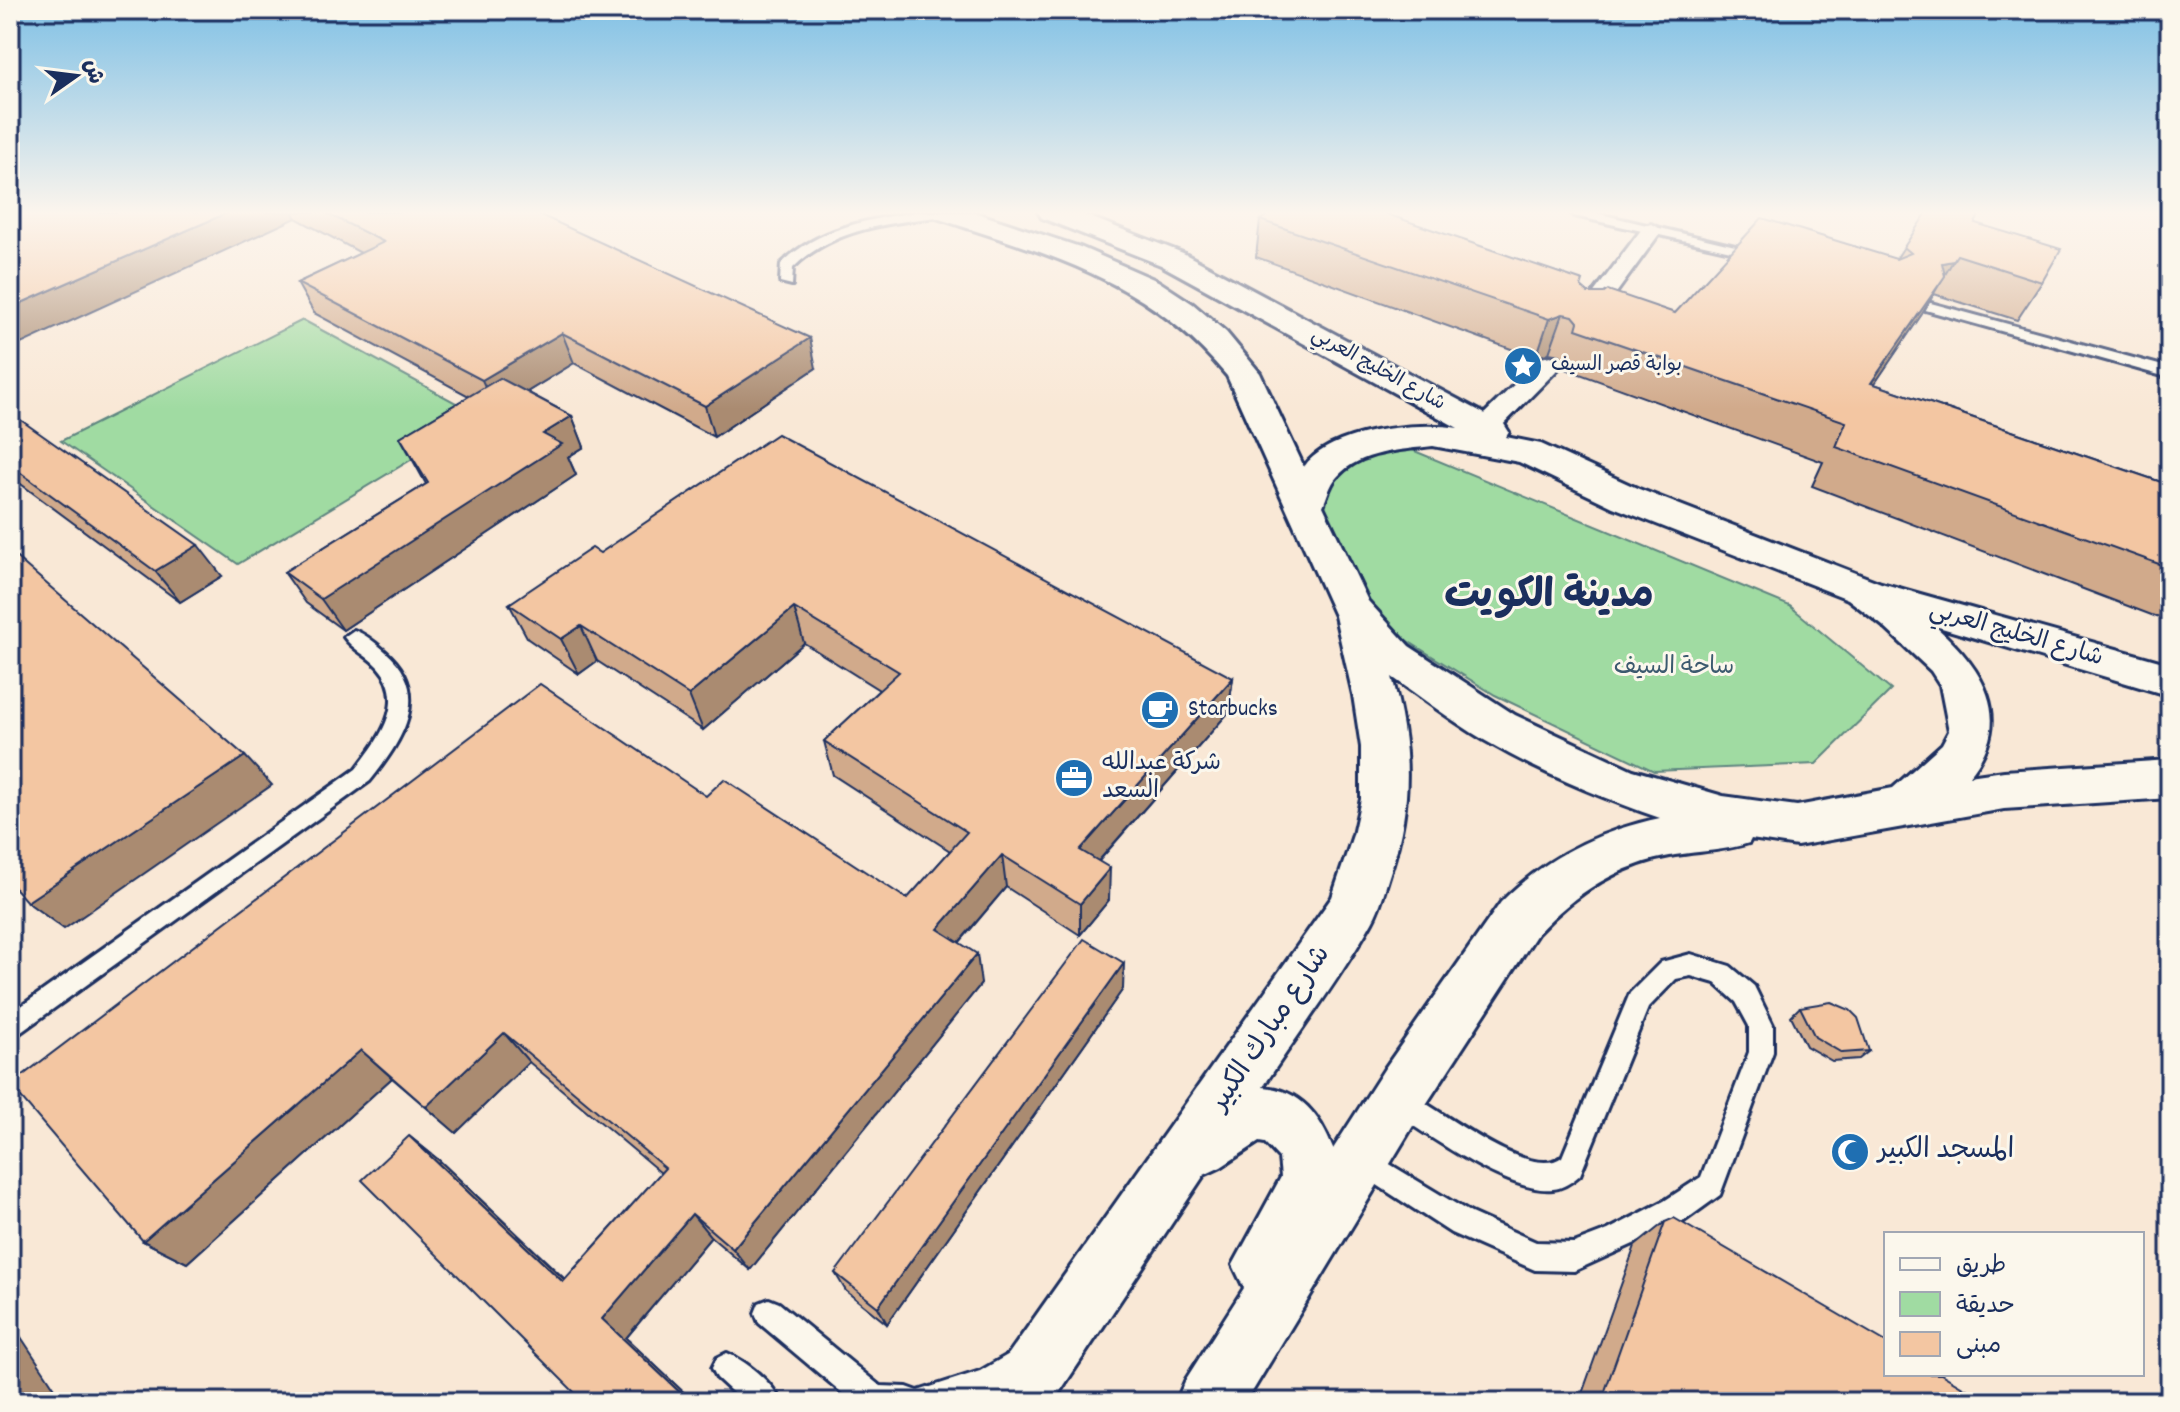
<svg xmlns="http://www.w3.org/2000/svg" width="2180" height="1412" viewBox="0 0 2180 1412" font-family="Dekko,'Playpen Sans Arabic',sans-serif">
<style>
.green{fill:#a0dba2;stroke:#5e8580;stroke-width:2}
.lines{fill:none;stroke-linecap:round;stroke-linejoin:round}
.service-casing{stroke:#1b2f5e;stroke-width:6}
.pedestrian-casing{stroke:#1b2f5e;stroke-width:6}
.primary-casing{stroke:#1b2f5e;stroke-width:6}
.service{fill:#fbf7ec;fill-rule:evenodd}
.pedestrian{fill:#fbf7ec;fill-rule:evenodd}
.primary{fill:#fbf7ec;fill-rule:evenodd}
.wall{fill:#d1aa8b;stroke:#1b2f5e;stroke-width:2}
.shaded-wall{fill:#aa8b71;stroke:#1b2f5e;stroke-width:2}
.building{fill:#f3c6a2;stroke:#1b2f5e;stroke-width:2}
.labels{text-anchor:middle;dominant-baseline:central;stroke-width:6;stroke-linejoin:round;paint-order:stroke}
.far-poi-label{font-size:20px;fill:#1b2f5e;stroke:#fbf7ec;text-anchor:start}
.far-street-label{font-size:20px;fill:#1b2f5e;stroke:#fbf7ec}
.street-label{font-size:24px;fill:#1b2f5e;stroke:#fbf7ec}
.park-label{font-size:24px;fill:#3c5a6f;stroke:#fbf7ec}
.poi-label{font-size:24px;fill:#1b2f5e;stroke:#fbf7ec;text-anchor:start}
.near-street-label{font-size:28px;fill:#1b2f5e;stroke:#fbf7ec}
.near-poi-label{font-size:28px;fill:#1b2f5e;stroke:#fbf7ec;text-anchor:start}
.town-label{font-size:40px;font-weight:bold;fill:#1b2f5e;stroke:#fbf7ec}
</style>
<rect width="100%" height="100%" fill="#f9e8d6"/>
<filter id="ink" filterUnits="userSpaceOnUse"><feTurbulence type="fractalNoise" baseFrequency=".0125" numOctaves="2"/><feDisplacementMap in="SourceGraphic" scale="16" xChannelSelector="R" yChannelSelector="G"/><feConvolveMatrix kernelMatrix="1 2 1 2 8 2 1 2 1" color-interpolation-filters="sRGB"/></filter>
<g filter="url(#ink)">
<path class="green" d="M 303,320 L 482,417 L 238,564 L 61,441 Z
M 1400,445 L 1790,606 L 1891,690 L 1816,764 L 1654,771 L 1495,695 L 1356,609 L 1310,508 L 1347,464 Z"/>
<g class="lines">
<g class="service-casing">
<path id="service" d="M 917,212 L 953,212 L 947,216 C 894,222 832,228 793,268 L 792,285 L 780,282 L 781,264 C 817,228 869,219 917,212 Z
M 1569,212 L 1592,212 L 1769,254 L 1762,258 L 1575,216 Z
M 1927,302 L 2170,368 L 2170,378 L 1922,309 L 1922,303 Z
M 354,630 C 365,634 376,643 385,651 C 434,693 402,741 370,781 L 10,1040 L 10,1014 L 356,769 C 378,741 409,701 378,667 C 368,656 352,649 344,637 Z
M 1691,954 L 1730,966 L 1754,986 L 1773,1025 L 1773,1052 L 1720,1195 L 1684,1221 L 1574,1271 L 1535,1270 L 1451,1233 L 1354,1170 L 1350,1161 L 1354,1152 L 1363,1148 L 1471,1213 L 1536,1242 L 1574,1243 L 1608,1230 L 1664,1201 L 1701,1177 L 1749,1052 L 1749,1026 L 1736,1002 L 1715,983 L 1691,976 L 1676,979 L 1648,1008 L 1580,1175 C 1572,1182 1563,1188 1553,1189 C 1509,1194 1425,1133 1388,1109 L 1384,1100 L 1388,1091 L 1397,1087 C 1433,1102 1527,1183 1562,1157 L 1630,993 L 1661,962 Z
M 769,1299 L 779,1303 L 880,1386 L 907,1387 L 918,1391 L 980,1371 L 1011,1353 L 1021,1358 L 1026,1368 L 1021,1378 L 997,1394 L 977,1402 L 853,1402 L 759,1323 L 755,1313 L 759,1303 Z
M 727,1353 C 746,1361 773,1383 781,1402 L 743,1402 L 717,1378 L 712,1368 L 717,1358 Z"/>
</g>
<g class="pedestrian-casing">
<path id="pedestrian" d="M 1651,224 L 1662,230 L 1590,329 L 1574,329 L 1570,324 L 1574,319 L 1644,226 Z
M 1550,356 L 1559,358 L 1562,363 L 1559,368 L 1493,435 L 1475,435 L 1471,429 L 1475,423 L 1541,358 Z"/>
</g>
<g class="primary-casing">
<path id="primary" d="M 932,212 L 974,212 L 1080,247 L 1158,281 L 1193,304 L 1226,332 L 1260,373 L 1304,467 C 1329,430 1418,421 1458,428 L 1161,265 L 1042,218 L 1038,212 L 1077,212 L 1183,253 L 1504,424 L 1509,432 L 1506,437 L 1541,444 L 1639,489 L 1881,583 L 2170,664 L 2170,696 L 1935,626 C 1983,668 2016,719 1969,776 L 2004,771 L 2170,760 L 2170,798 L 2004,809 L 1797,846 L 1751,839 L 1749,843 C 1725,851 1700,851 1675,855 C 1619,864 1575,893 1537,934 L 1425,1106 L 1246,1402 L 1176,1402 L 1186,1379 L 1244,1288 L 1233,1265 L 1281,1177 L 1279,1158 L 1265,1143 L 1259,1142 L 1221,1167 L 1204,1175 L 1053,1402 L 981,1402 L 991,1379 L 1332,897 L 1353,835 L 1361,799 L 1361,747 L 1353,695 L 1335,616 L 1227,376 C 1147,279 1050,255 936,218 ZM 1433,446 L 1519,462 L 1613,507 L 1848,599 L 1883,626 L 1931,671 L 1940,685 L 1949,731 L 1942,744 L 1893,788 L 1797,806 L 1723,796 L 1633,770 L 1515,715 L 1409,646 L 1368,601 L 1323,506 C 1327,497 1330,484 1337,477 C 1360,451 1401,450 1433,446 ZM 1392,677 C 1422,698 1452,721 1484,740 C 1539,772 1599,797 1660,818 C 1598,831 1546,857 1501,902 L 1385,1068 L 1333,1149 C 1320,1116 1301,1090 1263,1087 C 1299,1032 1340,979 1372,922 C 1381,906 1385,888 1391,870 C 1413,801 1411,747 1392,677 Z"/>
</g>
<use href="#service" class="service"/>
<use href="#pedestrian" class="pedestrian"/>
<use href="#primary" class="primary"/>
</g>
<path class="wall" d="M 10,212 L 534,212 L 816,368 L 714,437 L 574,363 L 527,392 L 572,416 L 584,447 L 568,457 L 576,475 L 343,630 L 306,603 L 284,572 L 426,484 L 400,437 L 469,396 L 314,313 L 297,283 L 361,253 L 296,218 Z
M 1260,220 L 1581,287 L 1588,293 L 1675,313 L 1896,259 L 1904,247 L 1975,223 L 2042,282 L 2017,320 L 1934,294 L 1922,314 L 1874,384 L 2170,485 L 2170,622 L 1812,486 L 1823,462 L 1563,368 L 1565,361 L 1560,355 L 1549,353 L 1536,358 L 1256,257 Z
M 10,419 L 222,576 L 180,602 L 10,476 Z
M 600,553 L 1233,678 L 1228,713 L 1099,861 L 1109,900 L 1080,935 L 1006,887 L 959,943 L 981,984 L 750,1270 L 711,1237 L 626,1338 L 694,1402 L 584,1402 L 409,1136 L 440,1161 L 565,1279 L 661,1173 L 529,1062 L 456,1133 L 392,1078 L 187,1263 L 143,1241 L 706,796 L 907,899 L 950,851 L 833,775 L 824,741 L 879,690 L 804,643 L 703,730 L 597,661 L 579,674 L 528,639 L 509,604 Z
M 1123,989 L 887,1324 L 846,1291 L 835,1273 Z
M 1800,1007 L 1869,1051 L 1859,1059 L 1832,1061 L 1806,1046 L 1791,1016 Z
M 1665,1222 L 1988,1402 L 1579,1402 L 1635,1246 Z"/>
<path class="shaded-wall" d="M 229,212 L 292,212 L 296,218 L 10,349 L 10,308 Z
M 1953,261 L 1922,314 L 1848,423 L 1942,263 Z
M 1563,314 L 1549,353 L 1536,358 L 1549,319 Z
M 562,333 L 574,363 L 496,411 L 482,380 Z
M 810,338 L 816,368 L 714,437 L 705,406 Z
M 572,416 L 584,447 L 568,457 L 576,475 L 343,630 L 321,599 L 543,434 Z
M 198,545 L 222,576 L 180,602 L 155,571 Z
M 794,608 L 804,643 L 703,730 L 689,695 Z
M 581,626 L 597,661 L 579,674 L 561,639 Z
M 1233,678 L 1228,713 L 1080,882 L 1080,850 Z
M 245,756 L 272,785 L 64,929 L 27,902 Z
M 1002,855 L 1006,887 L 944,960 L 938,929 Z
M 1110,868 L 1109,900 L 1080,935 L 1080,904 Z
M 977,954 L 981,984 L 750,1270 L 733,1249 Z
M 1124,963 L 1123,989 L 887,1324 L 878,1307 Z
M 504,1033 L 529,1062 L 456,1133 L 426,1107 Z
M 361,1050 L 392,1078 L 187,1263 L 143,1241 Z
M 409,1136 L 440,1161 L 588,1302 L 563,1282 Z
M 692,1214 L 711,1237 L 626,1338 L 694,1402 L 690,1402 L 602,1319 Z
M 10,1329 L 17,1331 L 64,1402 L 14,1402 L 10,1396 Z"/>
<path class="building" d="M 10,212 L 229,212 L 10,308 Z
M 324,212 L 534,212 L 810,338 L 705,406 L 562,333 L 482,380 L 297,283 L 384,242 Z
M 1273,212 L 1381,212 L 1583,281 L 1581,287 L 1588,293 L 1604,293 L 1608,290 L 1675,313 L 1762,218 L 1896,259 L 1911,253 L 1904,247 L 1927,212 L 1981,212 L 1975,223 L 2061,249 L 2042,282 L 1957,255 L 1953,261 L 1942,263 L 1945,276 L 1871,383 L 2170,485 L 2170,568 L 1836,447 L 1846,422 L 1576,329 L 1578,322 L 1573,316 L 1563,314 L 1549,319 L 1260,220 Z
M 500,378 L 572,416 L 543,434 L 562,444 L 321,599 L 284,572 L 428,483 L 400,437 Z
M 15,416 L 198,545 L 155,571 L 10,465 L 10,419 Z
M 777,434 L 1233,678 L 1080,850 L 1110,868 L 1080,904 L 1002,855 L 938,929 L 977,954 L 733,1249 L 692,1214 L 602,1319 L 690,1402 L 584,1402 L 362,1180 L 409,1136 L 563,1282 L 665,1168 L 504,1033 L 426,1107 L 361,1050 L 143,1241 L 10,1085 L 540,684 L 706,796 L 724,779 L 907,899 L 967,832 L 824,741 L 899,672 L 794,608 L 689,695 L 581,626 L 561,639 L 509,604 L 592,548 L 600,553 Z
M 10,552 L 245,756 L 27,902 L 10,883 Z
M 1084,939 L 1124,963 L 878,1307 L 835,1273 Z
M 1831,1002 L 1850,1010 L 1858,1018 L 1869,1051 L 1842,1053 L 1815,1037 L 1800,1007 Z
M 1674,1218 L 1886,1342 L 1886,1374 L 1941,1374 L 1988,1402 L 1601,1402 L 1665,1222 Z"/>
</g>
<linearGradient id="sky" x2="0" y2="1"><stop stop-color="#7fc0e5"/><stop offset="0.52" stop-color="#fcf5ed"/><stop offset="1" stop-color="#fcf5ed" stop-opacity="0"/></linearGradient>
<rect width="2180" height="409" fill="url(#sky)"/>
<defs>
<g id="sight-disc" transform="scale(2)"><circle r="9.5" fill="#1f6fb2" stroke="#fbf7ec"/><path d="M0-6L1.8-2.2L6-1.7L2.9 1.2L3.7 5.4L0 3.3L-3.7 5.4L-2.9 1.2L-6-1.7L-1.8-2.2Z" fill="#fff"/></g>
<g id="cafe-disc" transform="scale(2)"><circle r="9.5" fill="#1f6fb2" stroke="#fbf7ec"/><path d="M-5.5-4.5H6V0H3Q3 3.5 0 3.5H-2.5Q-5.5 3.5-5.5 0ZM3-3.2v2h1.7v-2ZM-6 4.5H4V6H-6Z" fill="#fff"/></g>
<g id="office-disc" transform="scale(2)"><circle r="9.5" fill="#1f6fb2" stroke="#fbf7ec"/><path d="M-6-3h4V-5.5h4V-3h4V5H-6ZM-1-4.5V-3h2v-1.5ZM-6 0V1H6V0Z" fill="#fff"/></g>
<g id="mosque-disc" transform="scale(2)"><circle r="9.5" fill="#1f6fb2" stroke="#fbf7ec"/><path d="M3.5-4.9A6 6 0 1 0 3.5 4.9A5 5 0 1 1 3.5-4.9Z" fill="#fff"/></g>
</defs>
<g fill-rule="evenodd">
<use href="#sight-disc" x="1523" y="366"/>
<use href="#cafe-disc" x="1160" y="710"/>
<use href="#office-disc" x="1074" y="778"/>
<use href="#mosque-disc" x="1850" y="1152"/>
</g>
<g class="labels">
<g class="far-poi-label">
<text x="1551" y="366">بوابة قصر السيف</text>
</g>
<g class="far-street-label">
<text transform="translate(1378 370) rotate(29)">شارع الخليج العربي</text>
</g>
<g class="street-label">
<text transform="translate(2016 635) rotate(16)">شارع الخليج العربي</text>
</g>
<g class="park-label">
<text x="1674" y="668">ساحة السيف</text>
</g>
<g class="poi-label">
<text x="1188" y="710">Starbucks</text>
<text x="1102" y="764">شركة عبدالله<tspan x="1102" dy="28">السعد</tspan></text>
</g>
<g class="near-street-label">
<text transform="translate(1272 1029) rotate(-56)">شارع مبارك الكبير</text>
</g>
<g class="near-poi-label">
<text x="1878" y="1152">المسجد الكبير</text>
</g>
<g class="town-label">
<text x="1549" y="598">مدينة الكويت</text>
</g>
</g>
<rect width="2180" height="1412" fill="none" stroke="#fbf7ec" stroke-width="40"/>
<rect x="20" y="20" width="2140" height="1372" fill="none" stroke="#1b2f5e" stroke-width="3" filter="url(#ink)"/>
<rect x="1884" y="1232" width="260" height="144" fill="#fbf7ec" stroke="#a1a7b3" stroke-width="2"/>
<rect x="1900" y="1258" width="40" height="12" fill="#fbf7ec" stroke="#a1a7b3" stroke-width="2"/>
<text x="1956" y="1272" font-size="24" fill="#1b2f5e">طريق</text>
<rect x="1900" y="1292" width="40" height="24" fill="#a0dba2" stroke="#a1a7b3" stroke-width="2"/>
<text x="1956" y="1312" font-size="24" fill="#1b2f5e">حديقة</text>
<rect x="1900" y="1332" width="40" height="24" fill="#f3c6a2" stroke="#a1a7b3" stroke-width="2"/>
<text x="1956" y="1352" font-size="24" fill="#1b2f5e">مبنى</text>
<g transform="translate(76 76) rotate(76)" stroke="#fbf7ec" stroke-width="6" paint-order="stroke">
<path d="M0-6L14 30L0 20L-14 30Z" fill="#1b2f5e"/>
<text y="-12" font-size="22" font-weight="bold" text-anchor="middle" fill="#1b2f5e">ش</text>
</g>
</svg>
